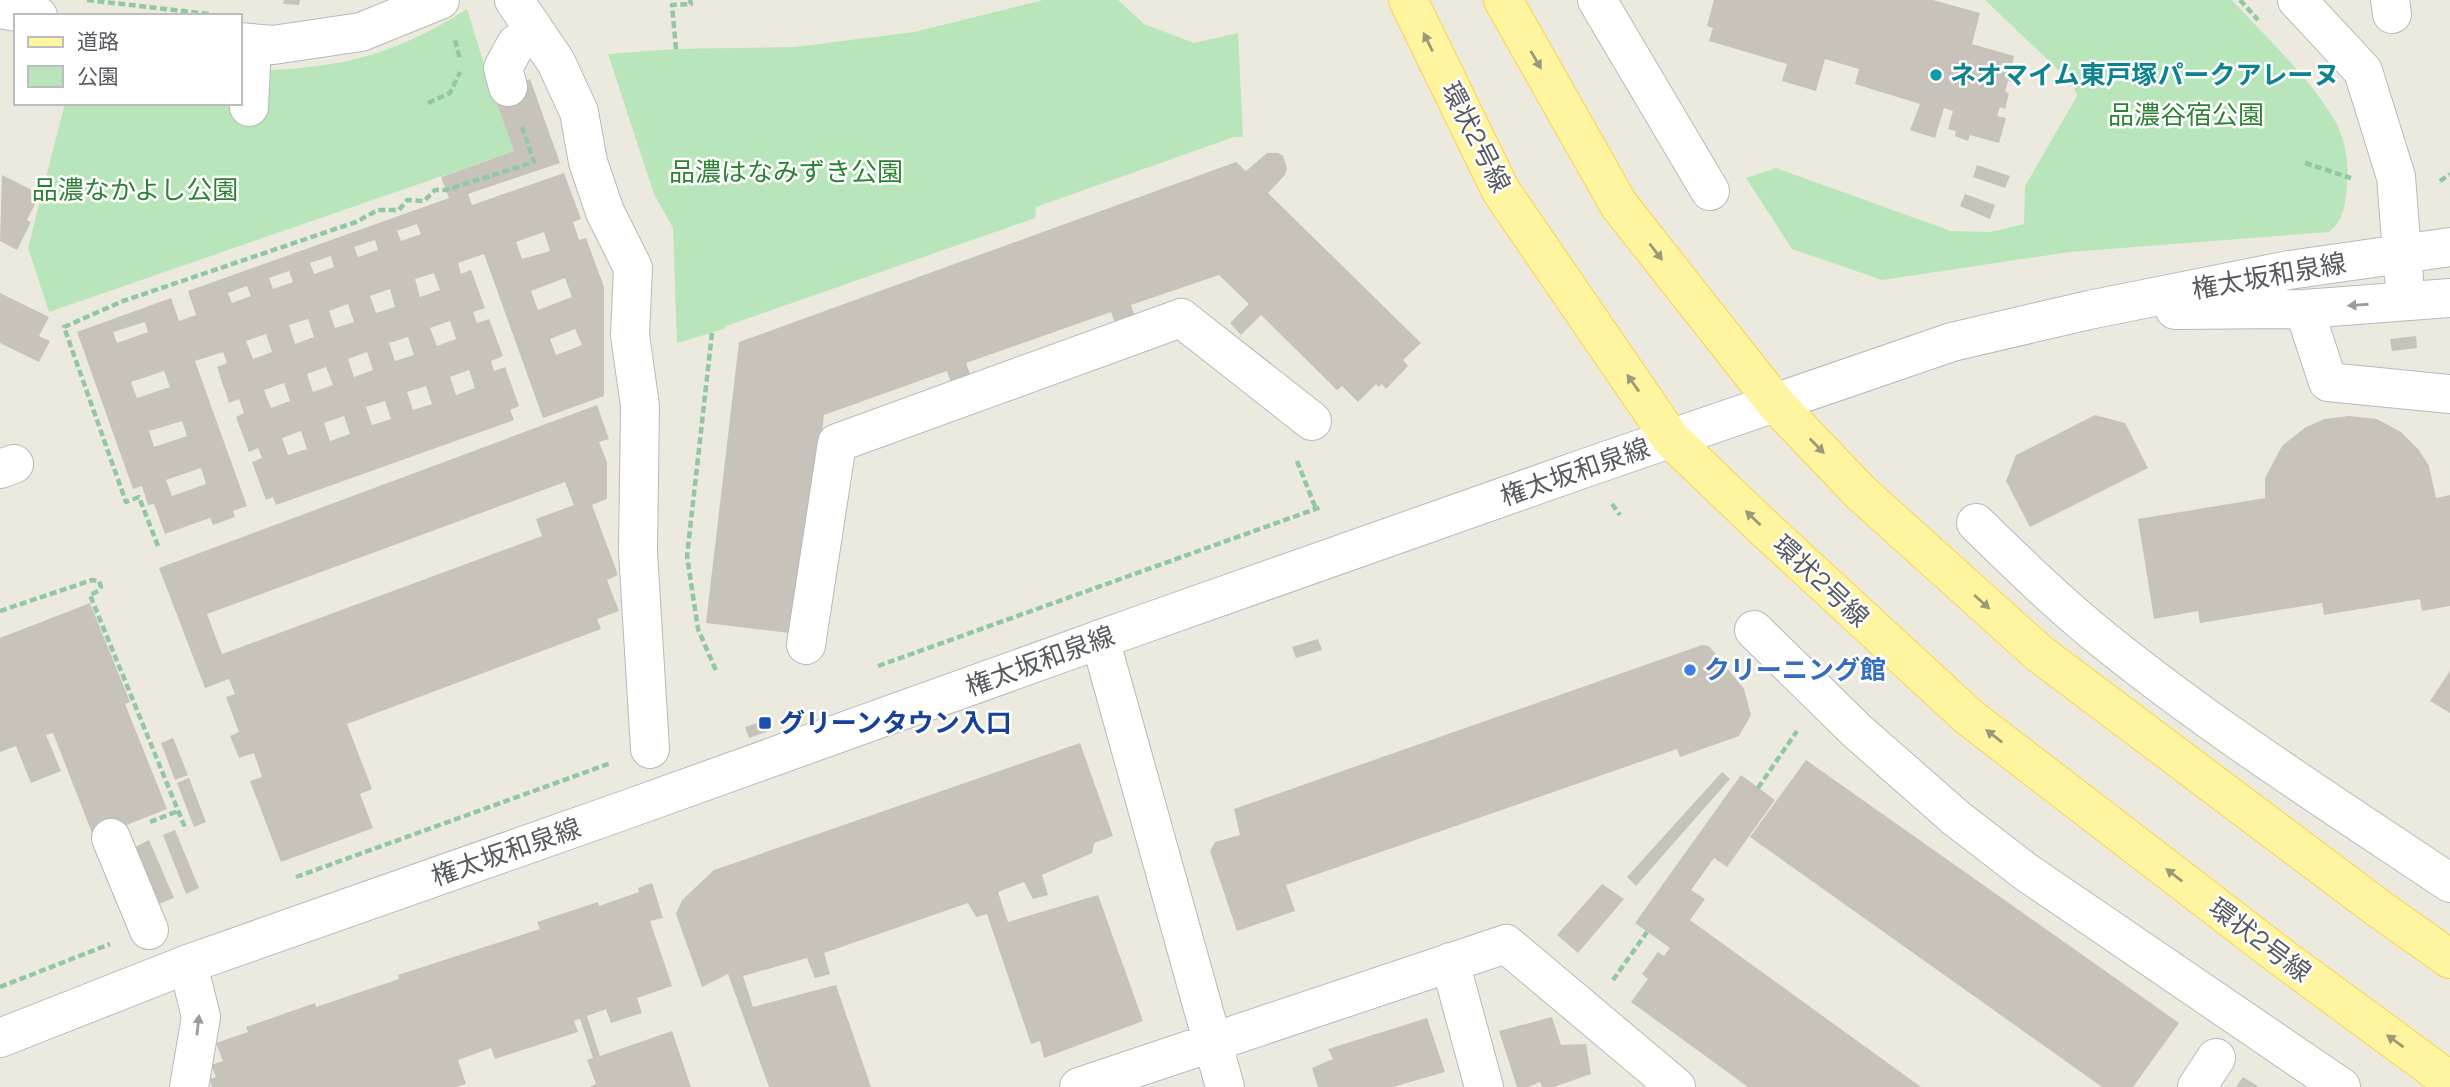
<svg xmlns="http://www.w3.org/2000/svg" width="2450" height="1087" viewBox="0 0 2450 1087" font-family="'Space Grotesk','Noto Sans JP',sans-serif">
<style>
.green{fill:#b8e6ba}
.building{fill:#c7c3bb;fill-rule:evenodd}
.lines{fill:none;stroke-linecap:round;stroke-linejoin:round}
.minor-casing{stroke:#b6b9be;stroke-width:40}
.major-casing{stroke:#fad248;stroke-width:40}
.path{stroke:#91c7a3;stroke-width:4.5;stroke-dasharray:7 3.5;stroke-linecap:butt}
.minor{stroke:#fff;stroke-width:38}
.major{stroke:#fff5a0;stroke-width:38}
.oneway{fill:#9a997a}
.oneway2{fill:#9a9da0}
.culture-dot{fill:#0f9aa8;stroke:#fff;stroke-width:2.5}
.shop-dot{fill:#3f7fe0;stroke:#fff;stroke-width:2.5}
.transit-dot{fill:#1a4fb4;stroke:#fff;stroke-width:2.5}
.labels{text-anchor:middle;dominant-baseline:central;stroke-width:5;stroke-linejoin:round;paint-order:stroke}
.culture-label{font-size:26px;font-weight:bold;fill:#0d838f;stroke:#fff;text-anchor:start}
.park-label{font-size:26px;fill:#2e8236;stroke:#fff}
.street-label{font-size:26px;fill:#575b60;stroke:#fff}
.shop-label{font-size:26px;font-weight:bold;fill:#366cbe;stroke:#fff;text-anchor:start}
.transit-label{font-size:26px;font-weight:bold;fill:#164399;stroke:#fff;text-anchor:start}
</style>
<rect width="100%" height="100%" fill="#eceade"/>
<path class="green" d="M 1043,0 L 1118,0 L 1144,24 L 1194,43 L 1238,33 L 1243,137 L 1234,137 L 1036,207 L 1035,218 L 726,326 L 724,329 L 677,343 L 673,228 L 654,194 L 608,54 L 676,49 L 795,47 L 914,32 Z
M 1985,0 L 2232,0 C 2260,31 2332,100 2342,137 C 2348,156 2349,176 2346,195 C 2344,211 2342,221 2329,232 L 2070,252 L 1882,280 L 1792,249 L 1746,178 L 1776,168 L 1951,231 L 1990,232 L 2024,224 L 2025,186 L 2077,96 L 2073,84 Z
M 467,9 L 493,93 L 514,151 L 49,312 L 28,248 L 65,103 L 240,103 L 240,70 C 329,71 391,58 467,9 Z"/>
<path class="building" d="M 284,0 L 300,0 L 299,5 L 283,4 Z
M 1714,0 L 1933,0 L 1980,13 L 1972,44 L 2014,56 L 2012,66 L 2016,68 L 2012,82 L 2008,81 L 2005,92 L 2009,93 L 2005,109 L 2000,107 L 1997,116 L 2006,118 L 1999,143 L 1970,135 L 1968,141 L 1955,136 L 1956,131 L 1948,129 L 1953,111 L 1944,108 L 1935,138 L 1910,130 L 1920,104 L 1855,84 L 1859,69 L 1825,59 L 1816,91 L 1782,81 L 1787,64 L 1709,41 L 1713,28 L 1707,26 Z
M 530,79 L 560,163 L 468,194 L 472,205 L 564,173 L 581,219 L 573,222 L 579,240 L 586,238 L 604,287 L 604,396 L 543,418 L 484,254 L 458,263 L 461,274 L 471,270 L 485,308 L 473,312 L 477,323 L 489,319 L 503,356 L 491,361 L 494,371 L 505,367 L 519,406 L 510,410 L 514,420 L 276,505 L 273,497 L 266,500 L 252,462 L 262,458 L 258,448 L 249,452 L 236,417 L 244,413 L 239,399 L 229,403 L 217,367 L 227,363 L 223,352 L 195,361 L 247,506 L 233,511 L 235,517 L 213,525 L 210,518 L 165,534 L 154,504 L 148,505 L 142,486 L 133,489 L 77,332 L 171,298 L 179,321 L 196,315 L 188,291 L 449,198 L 441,177 L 514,151 L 493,93 ZM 417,224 L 421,234 L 401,241 L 397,231 ZM 544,232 L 550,251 L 522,259 L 516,242 ZM 375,240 L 378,250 L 358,257 L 354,247 ZM 331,256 L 334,267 L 314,274 L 310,263 ZM 289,271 L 293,282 L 273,289 L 269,278 ZM 434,273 L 440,290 L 420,297 L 415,279 ZM 565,278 L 572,297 L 538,310 L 531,291 ZM 247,286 L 251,296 L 232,303 L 228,293 ZM 390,289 L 395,307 L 376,313 L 370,296 ZM 348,304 L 354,322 L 335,328 L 329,311 ZM 308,319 L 314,337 L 295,344 L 289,325 ZM 450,321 L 456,339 L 437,346 L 430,328 ZM 145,322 L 148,332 L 117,343 L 113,332 ZM 575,329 L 582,345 L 556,355 L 550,339 ZM 266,334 L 272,352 L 253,359 L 246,341 ZM 408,337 L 414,355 L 395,361 L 389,343 ZM 367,352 L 373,370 L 354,377 L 348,359 ZM 326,367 L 333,385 L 313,392 L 307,374 ZM 469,370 L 475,388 L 456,395 L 450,377 ZM 164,371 L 170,387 L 137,398 L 131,382 ZM 284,383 L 290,401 L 271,408 L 264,390 ZM 426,386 L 432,404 L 413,410 L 407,392 ZM 385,401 L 391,419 L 372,425 L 366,407 ZM 344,416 L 350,434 L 330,441 L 324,423 ZM 182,421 L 187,436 L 154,447 L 149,431 ZM 301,431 L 307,449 L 288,455 L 282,438 ZM 201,468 L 206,484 L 172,496 L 166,480 Z
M 1267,153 L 1278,153 L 1283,156 L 1287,168 L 1285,175 L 1268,193 L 1421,343 L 1403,360 L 1408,366 L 1386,389 L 1382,384 L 1379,387 L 1376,384 L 1358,402 L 1342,386 L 1337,390 L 1261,315 L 1241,335 L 1230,323 L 1249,304 L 1219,275 L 1131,305 L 1141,334 L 1121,341 L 1111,312 L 966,363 L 979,398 L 959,405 L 947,371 L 824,415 L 798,634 L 706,623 L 739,342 L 1236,162 L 1246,171 Z
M 1977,165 L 2010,176 L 2005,188 L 1973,177 Z
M 2,175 L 40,194 L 27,220 L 31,222 L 17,250 L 0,241 Z
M 1965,194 L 1995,205 L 1990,219 L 1960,206 Z
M 0,293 L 49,317 L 39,336 L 50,341 L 39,362 L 0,343 Z
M 2416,336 L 2417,348 L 2392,351 L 2390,339 Z
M 597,405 L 609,439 L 599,442 L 607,462 L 607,499 L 592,505 L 618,575 L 607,580 L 619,611 L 597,619 L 601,629 L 347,724 L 372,789 L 360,794 L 373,828 L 281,862 L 250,781 L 262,777 L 254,753 L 239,758 L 230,736 L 239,732 L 226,697 L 235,694 L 229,679 L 205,688 L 159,568 ZM 565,482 L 574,505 L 536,519 L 542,536 L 222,654 L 207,614 Z
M 2095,415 L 2125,423 L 2148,468 L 2030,527 L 2006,481 L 2016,455 Z
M 2349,416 L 2377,419 L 2401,432 L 2418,449 L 2429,466 L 2436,498 L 2450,495 L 2450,606 L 2422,611 L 2420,599 L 2324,615 L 2322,603 L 2200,623 L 2198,611 L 2154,619 L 2138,519 L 2265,498 L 2265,478 L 2282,446 L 2306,427 L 2325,419 Z
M 90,603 L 130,702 L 125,704 L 167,809 L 94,838 L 53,733 L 46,735 L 61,771 L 31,783 L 16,746 L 0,752 L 0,638 Z
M 1318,639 L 1322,650 L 1296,658 L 1292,647 Z
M 1702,645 L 1709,646 L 1744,689 L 1751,715 L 1739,736 L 1680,757 L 1677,749 L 1286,885 L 1295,911 L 1237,931 L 1210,851 L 1215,842 L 1240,835 L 1234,809 Z
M 2450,671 L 2450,713 L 2430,701 Z
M 769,719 L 772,730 L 749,738 L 745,727 Z
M 173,738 L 188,775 L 175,780 L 161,743 Z
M 1080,743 L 1113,836 L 1094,843 L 1092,853 L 1042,875 L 1048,895 L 1033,899 L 1024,882 L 998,892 L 1008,922 L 1098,895 L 1143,1021 L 1044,1058 L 1040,1041 L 1031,1044 L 987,914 L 976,917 L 968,903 L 824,953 L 830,974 L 815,978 L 807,958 L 743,976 L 753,1007 L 836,985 L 871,1087 L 769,1087 L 728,974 L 702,987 L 676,914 L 682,900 L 714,870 Z
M 1806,760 L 2179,1023 L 2133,1087 L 2102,1087 L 1750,837 Z
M 1722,772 L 1730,779 L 1636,886 L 1627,877 Z
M 1741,775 L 1775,800 L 1727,867 L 1714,858 L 1691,890 L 1705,899 L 1690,920 L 1921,1087 L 1748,1087 L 1631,1002 L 1648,979 L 1642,974 L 1658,952 L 1664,956 L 1670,948 L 1635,923 Z
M 189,778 L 206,822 L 194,827 L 177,783 Z
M 175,830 L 199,888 L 186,894 L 163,835 Z
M 149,840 L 174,898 L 159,904 L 135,847 Z
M 652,883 L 663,918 L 650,921 L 672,986 L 637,998 L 642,1013 L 611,1023 L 606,1009 L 587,1016 L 600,1056 L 672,1031 L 691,1087 L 589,1087 L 596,1084 L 587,1060 L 593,1058 L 580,1019 L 574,1021 L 578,1032 L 495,1059 L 491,1048 L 458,1060 L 466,1084 L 456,1087 L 212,1087 L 210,1079 L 216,1077 L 211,1065 L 223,1061 L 216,1043 L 248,1032 L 246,1027 L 315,1003 L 316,1007 L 399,979 L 398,975 L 540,929 L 537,922 L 598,902 L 599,906 L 639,892 L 638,888 Z
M 1602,884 L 1624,899 L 1578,953 L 1557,935 Z
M 1552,1017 L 1561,1045 L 1586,1044 L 1591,1074 L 1554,1087 L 1542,1087 L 1540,1082 L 1528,1087 L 1517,1087 L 1499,1031 Z
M 1427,1018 L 1445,1072 L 1393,1087 L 1318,1087 L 1312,1068 L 1333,1059 L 1328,1049 Z
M 2243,1077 L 2259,1087 L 2236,1087 Z"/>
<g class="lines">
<g class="minor-casing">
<path id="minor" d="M 514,0 L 556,62 L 579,112 L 588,162 L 605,212 L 633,268 L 630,335 L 640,406 L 638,552 L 650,749
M 1597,0 L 1710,191
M 2297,0 L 2363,71 L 2396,177 L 2404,278
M 2390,0 L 2392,14
M 0,9 L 38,16
M 240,42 L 273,45 L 361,32 L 440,0
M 508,87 L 503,68 L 516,44 L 535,31
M 249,107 L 252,43
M 2304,309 L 2328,382 L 2450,394
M 2175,310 L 2304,309 L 2450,298
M 0,469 L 14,464
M 1976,523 C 2018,564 2060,605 2105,641 C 2214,729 2334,805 2450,883
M 1754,630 L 1857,731 L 1956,818 L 2026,872 L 2341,1087
M 1100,639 L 1225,1087
M 806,645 L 837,443 L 1181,318 L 1312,421
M 111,838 L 149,930
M 1450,962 L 1484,1087
M 188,964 L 201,1017 L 189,1087
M 0,1038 L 188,964 L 625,810 L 1143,624 L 1585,468 L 1952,342 L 2089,310 L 2289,270 L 2450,247
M 1079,1087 L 1506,944 L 1676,1087
M 2197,1087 L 2216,1058"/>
</g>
<g class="major-casing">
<path id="major" d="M 1408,0 L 1501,191 L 1671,439 L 1763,527 L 1969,717 L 2280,956 L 2450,1081
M 1503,0 L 1619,205 L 1776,404 L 1861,493 L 2040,654 L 2378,908 L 2450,959"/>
</g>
<path class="path" d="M 87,0 L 209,14
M 2240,0 L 2258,20
M 455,40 L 460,60
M 676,49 L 672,5 L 691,4 L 690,0
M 428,103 L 450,93 L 460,72
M 2305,163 L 2351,178
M 2440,181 L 2450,174
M 712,333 L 687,556 L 698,629 L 717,673
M 1297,461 L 1316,509
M 1612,504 L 1620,515
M 158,546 L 139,497 L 126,502 L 64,327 L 123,301 L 356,222 L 378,210 L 399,210 L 407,200 L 424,201 L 435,190 L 446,190 L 534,162 L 521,124
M 0,611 L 92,580 L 99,581 L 101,587 L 98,591 L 90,595 L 186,830
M 878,666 L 1321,507
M 1758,788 L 1797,731
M 150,822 L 178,811
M 296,877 L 611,763
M 1613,980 L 1647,932
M 0,987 L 110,944"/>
<use href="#minor" class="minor"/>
<use href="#major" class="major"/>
</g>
<defs><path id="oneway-solid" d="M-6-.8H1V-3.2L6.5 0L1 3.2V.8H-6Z" transform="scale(1.75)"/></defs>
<g class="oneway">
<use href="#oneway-solid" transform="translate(1428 42) rotate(-116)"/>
<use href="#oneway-solid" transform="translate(1536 60) rotate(60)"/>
<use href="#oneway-solid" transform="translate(1656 252) rotate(52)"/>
<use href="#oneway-solid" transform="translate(1633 383) rotate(-125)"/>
<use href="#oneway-solid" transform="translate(1817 446) rotate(46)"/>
<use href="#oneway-solid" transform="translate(1753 518) rotate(-136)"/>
<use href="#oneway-solid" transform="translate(1982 602) rotate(42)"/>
<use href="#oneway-solid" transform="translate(1994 736) rotate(-142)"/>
<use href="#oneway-solid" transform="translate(2174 875) rotate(-142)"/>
<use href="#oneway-solid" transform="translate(2395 1041) rotate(-144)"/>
</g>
<g class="oneway2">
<use href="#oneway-solid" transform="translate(2358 305) rotate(176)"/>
<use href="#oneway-solid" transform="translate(198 1025) rotate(-84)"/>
</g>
<circle class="culture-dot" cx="1936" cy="75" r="7"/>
<circle class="shop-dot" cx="1690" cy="670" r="7"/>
<rect class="transit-dot" x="758" y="716" width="14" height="14" rx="3.5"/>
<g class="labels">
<g class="culture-label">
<text x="1950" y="75">ネオマイム東戸塚パークアレーヌ</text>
</g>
<g class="park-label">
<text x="2186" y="115">品濃谷宿公園</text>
<text x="786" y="172">品濃はなみずき公園</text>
<text x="135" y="190">品濃なかよし公園</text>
</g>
<g class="street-label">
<text transform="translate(1476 137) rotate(63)">環状2号線</text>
<text transform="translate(2269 276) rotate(-10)">権太坂和泉線</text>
<text transform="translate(1575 472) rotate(-19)">権太坂和泉線</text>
<text transform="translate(1821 581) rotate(43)">環状2号線</text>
<text transform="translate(1040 661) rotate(-20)">権太坂和泉線</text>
<text transform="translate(506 852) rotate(-19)">権太坂和泉線</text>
<text transform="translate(2260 940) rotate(37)">環状2号線</text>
</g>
<g class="shop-label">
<text x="1704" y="670">クリーニング館</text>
</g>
<g class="transit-label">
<text x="779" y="723">グリーンタウン入口</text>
</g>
</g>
<rect x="14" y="14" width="228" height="91" fill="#ffffff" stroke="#bcbdbf" stroke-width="2"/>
<rect x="28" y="37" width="35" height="10" fill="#fff5a0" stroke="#bcbdbf" stroke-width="2"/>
<text x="77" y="49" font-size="21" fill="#575b60">道路</text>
<rect x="28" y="66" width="35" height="21" fill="#b8e6ba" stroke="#bcbdbf" stroke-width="2"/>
<text x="77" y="84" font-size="21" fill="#575b60">公園</text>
</svg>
